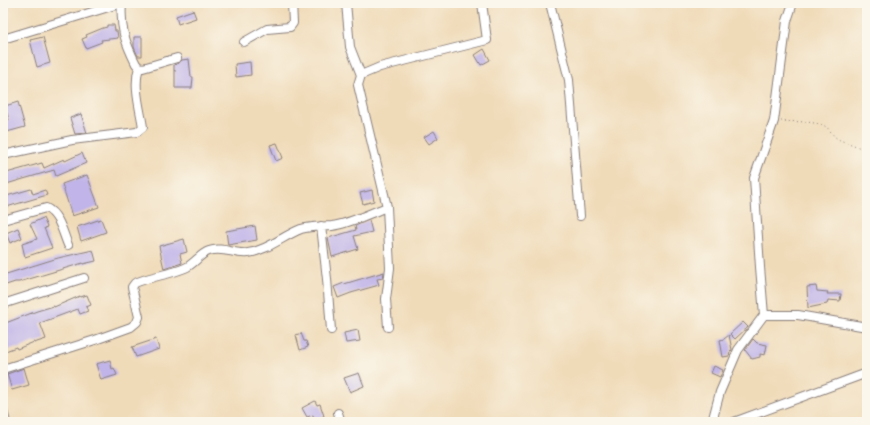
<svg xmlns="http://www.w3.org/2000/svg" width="870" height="425" viewBox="0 0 870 425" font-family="Sriracha,sans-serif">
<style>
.building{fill:#c0b4e8}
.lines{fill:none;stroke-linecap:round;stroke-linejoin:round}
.minor-casing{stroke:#897e7a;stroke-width:10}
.path{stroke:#897e7a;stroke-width:1;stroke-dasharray:1 3;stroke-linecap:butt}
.minor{stroke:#fff;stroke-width:8}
</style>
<rect width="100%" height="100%" fill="#fbf7ec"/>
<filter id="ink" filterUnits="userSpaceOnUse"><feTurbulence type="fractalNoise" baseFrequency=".025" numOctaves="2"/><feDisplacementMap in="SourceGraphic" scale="8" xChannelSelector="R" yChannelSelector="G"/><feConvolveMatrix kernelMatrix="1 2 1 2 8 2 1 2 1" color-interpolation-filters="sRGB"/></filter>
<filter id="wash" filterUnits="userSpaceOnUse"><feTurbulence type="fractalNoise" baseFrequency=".012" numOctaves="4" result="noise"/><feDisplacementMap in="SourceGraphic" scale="16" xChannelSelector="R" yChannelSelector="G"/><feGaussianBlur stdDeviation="0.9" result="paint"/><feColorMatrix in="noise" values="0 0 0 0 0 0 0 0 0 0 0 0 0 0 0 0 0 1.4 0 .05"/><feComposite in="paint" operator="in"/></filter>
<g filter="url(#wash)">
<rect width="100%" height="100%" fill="#f0dbb9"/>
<g id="blocks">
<path class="building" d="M 193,10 L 196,18 L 178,24 L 176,16 Z
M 107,25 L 114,25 L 115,31 L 117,31 L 118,38 L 101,40 L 102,42 L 86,48 L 82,39 L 87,37 L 86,35 L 103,28 L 107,27 Z
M 43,37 L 50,63 L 37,67 L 30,40 Z
M 134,37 L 142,37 L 142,56 L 138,56 L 137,54 L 134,47 Z
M 484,49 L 490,60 L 481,65 L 475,55 Z
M 189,59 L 191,77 L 193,77 L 192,88 L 175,88 L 175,70 L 174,71 L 174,65 L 179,63 L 182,60 Z
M 250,62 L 251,75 L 236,77 L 235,64 Z
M 18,102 L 25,127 L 3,133 L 3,122 L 9,120 L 5,106 Z
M 81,114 L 87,133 L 75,134 L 70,118 Z
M 434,131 L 438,138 L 429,144 L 424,137 Z
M 277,143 L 283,158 L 276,161 L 270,145 Z
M 82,153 L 86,163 L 56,176 L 54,170 L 3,185 L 3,174 L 42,163 L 44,168 L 64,159 L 65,161 Z
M 87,175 L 99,207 L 72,216 L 62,184 Z
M 31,189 L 33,194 L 45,190 L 47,195 L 3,208 L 3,197 Z
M 372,190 L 374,201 L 363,204 L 360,193 Z
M 43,218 L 47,227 L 44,228 L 52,248 L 25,257 L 22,244 L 37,239 L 30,224 Z
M 101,219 L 106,232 L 81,241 L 77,227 Z
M 369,220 L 372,232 L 354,236 L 358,249 L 332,257 L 328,238 L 356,230 L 355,226 Z
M 255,226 L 257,240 L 228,245 L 226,231 Z
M 18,228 L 22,238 L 10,243 L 6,233 Z
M 184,239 L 187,252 L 180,254 L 182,263 L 164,269 L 159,246 Z
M 93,250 L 96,261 L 83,264 L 83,263 L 19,282 L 15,282 L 3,286 L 3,275 L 58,258 Z
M 384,272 L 383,278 L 377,279 L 379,285 L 351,293 L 338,298 L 334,287 L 344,283 L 344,284 Z
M 816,286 L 817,291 L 828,292 L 827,294 L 841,294 L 840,301 L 828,300 L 827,304 L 808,308 L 807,287 Z
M 87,295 L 91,305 L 86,307 L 88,311 L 80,314 L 78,309 L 40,323 L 46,339 L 34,343 L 34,342 L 17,349 L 16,347 L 3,352 L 3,324 L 37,311 L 54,306 L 54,307 L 80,296 L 80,297 Z
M 743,322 L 748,327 L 735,339 L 730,334 Z
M 358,330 L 360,341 L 346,343 L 344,333 Z
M 301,333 L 304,341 L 306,341 L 308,347 L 300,350 L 296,335 Z
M 729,335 L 732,350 L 730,352 L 729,356 L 723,357 L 720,340 L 724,339 Z
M 156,339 L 159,349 L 136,357 L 132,347 Z
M 753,339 L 757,343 L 767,345 L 765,355 L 760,354 L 760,357 L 752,359 L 745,350 Z
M 110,360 L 112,369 L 114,368 L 117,375 L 101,380 L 96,364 Z
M 714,366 L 723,370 L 720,377 L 711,373 Z
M 24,368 L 29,385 L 12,390 L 7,374 Z
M 359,373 L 364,386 L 350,392 L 344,378 Z
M 315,401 L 317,405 L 320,404 L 324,416 L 316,420 L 313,415 L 307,417 L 302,408 Z"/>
</g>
</g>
<g filter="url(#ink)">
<use href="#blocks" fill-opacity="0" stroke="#897e7a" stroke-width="1"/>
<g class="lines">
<g class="minor-casing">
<path id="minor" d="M 122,3 C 120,28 125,42 136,64 L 139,67 L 143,68 L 177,58
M 346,3 L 350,47 L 361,75
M 550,3 L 569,80 L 580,216
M 793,3 L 787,21 L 774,121 L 754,178 L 760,267 L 764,315 L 798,315 L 867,327
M 3,39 L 122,3
M 244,42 L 267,29 L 290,27 L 293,23 L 292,3
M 3,155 L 72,140 L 137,132 L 143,127 C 140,108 133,86 139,67
M 3,220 L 46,208 C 59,214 63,233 68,245
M 321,226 L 327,279 L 331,330
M 3,304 L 84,278
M 388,327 L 386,299 L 390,268 L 387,207 L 358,85 L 361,75 L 380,67 L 487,40 L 482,3
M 3,369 L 95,340 L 131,327 L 137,322 L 139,317 L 132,287 L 135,283 C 151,276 169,275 185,268 C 194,264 200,254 209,251 C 223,246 235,255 248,253 C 268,250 283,236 301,229 C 311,226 321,227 332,226 C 349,224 370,213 387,207
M 3,411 L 6,422
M 338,413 L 341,422
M 712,422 L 720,392 L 738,350 L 764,315
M 734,422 L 867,373"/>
</g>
<path class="path" d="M 781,121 C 793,122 807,121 819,124 C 830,126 830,134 838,139 C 847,144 863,145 867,156"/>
<use href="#minor" class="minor"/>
</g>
</g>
<rect width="870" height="425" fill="none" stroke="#fbf7ec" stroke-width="16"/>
</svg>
